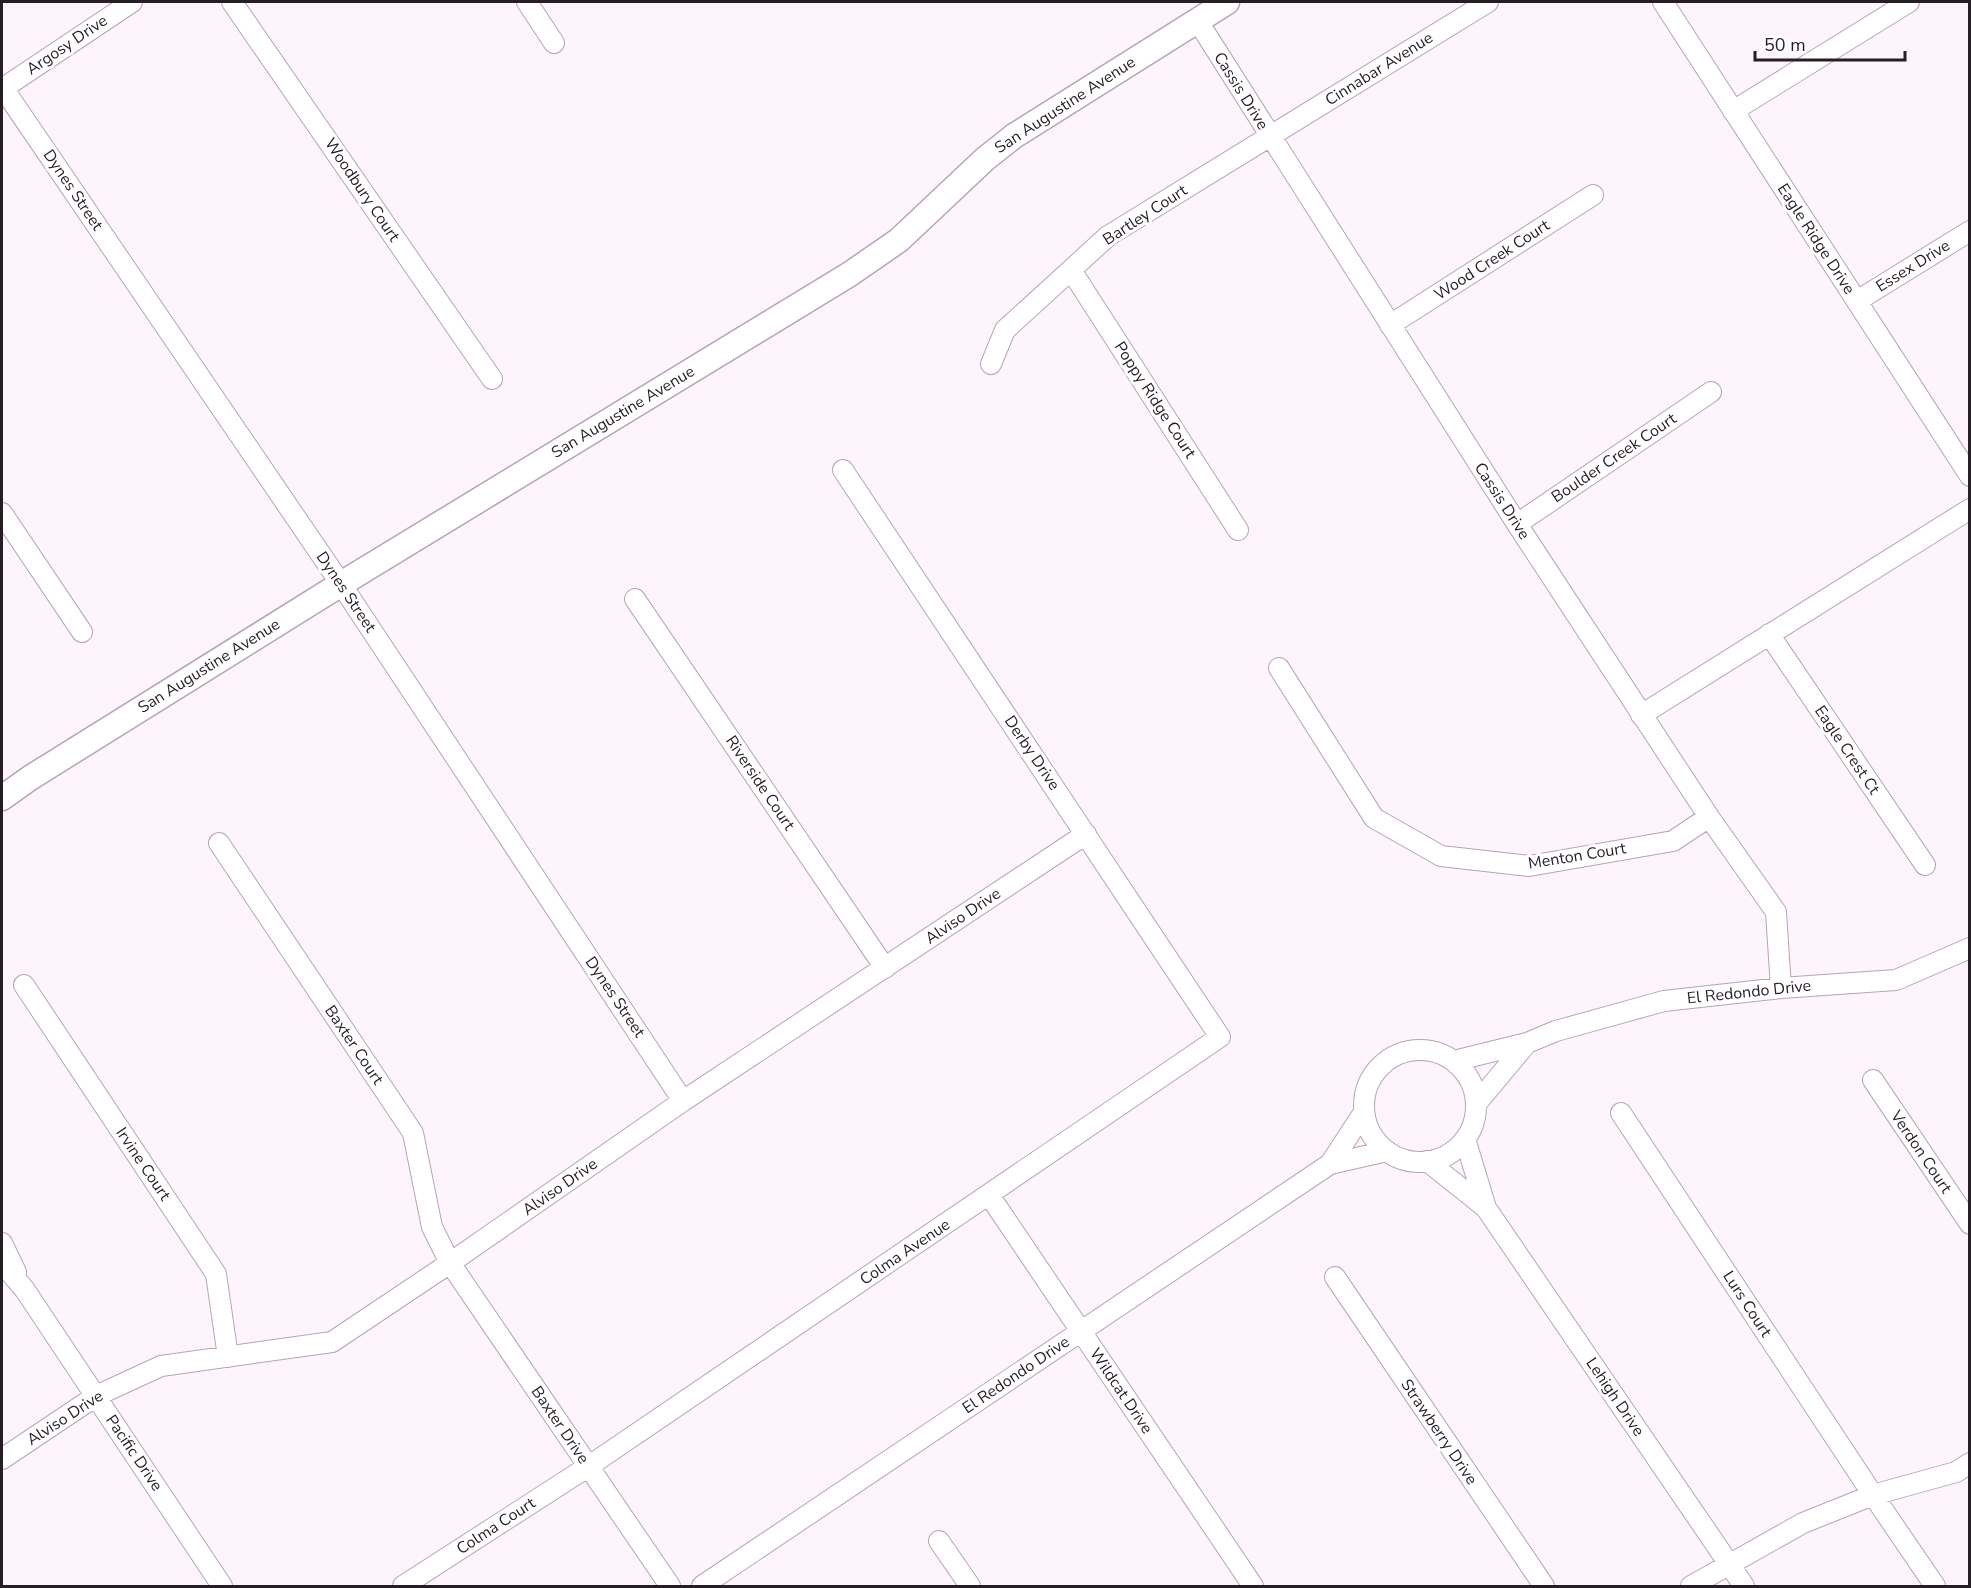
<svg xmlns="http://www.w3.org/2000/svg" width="1971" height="1588" viewBox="0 0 1971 1588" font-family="'Nunito Sans',sans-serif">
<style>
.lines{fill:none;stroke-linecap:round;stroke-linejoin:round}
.minor-casing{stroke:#b8a3b6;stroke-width:22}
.tertiary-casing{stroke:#b8a3b6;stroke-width:27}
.minor{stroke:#fff;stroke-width:20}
.tertiary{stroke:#fff;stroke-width:24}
.labels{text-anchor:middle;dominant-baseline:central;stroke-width:6;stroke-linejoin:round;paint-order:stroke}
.street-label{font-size:16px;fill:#261e25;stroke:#fff}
</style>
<rect width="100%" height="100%" fill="#fef4fc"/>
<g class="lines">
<g class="minor-casing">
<path id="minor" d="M 232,2 L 492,379
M 527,2 L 554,43
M 1663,2 L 1970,476
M 1197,20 L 1517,524 L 1709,817 L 1776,912 L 1781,988
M 3,88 L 341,584 L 683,1101
M 2,89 L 132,2
M 1733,111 L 1909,2
M 1071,270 L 1238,530
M 1857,301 L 1970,231
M 1390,325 L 1593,195
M 991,364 L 1005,330 L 1108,236 L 1488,2
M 2,513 L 82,632
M 1517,524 L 1711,392
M 635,599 L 885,968
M 1769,634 L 1925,865
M 1279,668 L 1374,818 L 1441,856 L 1529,866 L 1673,841 L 1709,817
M 1641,715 L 1970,509
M 219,843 L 413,1133 L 432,1227 L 450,1263 L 670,1586
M 24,985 L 216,1274 L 228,1357
M1364 1106a56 56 0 1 1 112 0a56 56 0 1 1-112 0Z
M 1454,1061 L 1527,1043 L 1556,1031 L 1664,1001 L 1781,988 L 1896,980 L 1970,948
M 1873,1080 L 1970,1224
M 1476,1104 L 1527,1043
M 1621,1113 L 1873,1495 L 1935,1586
M 1465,1139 L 1486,1208
M 1427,1161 L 1486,1208 L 1744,1586
M 1330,1164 L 1387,1151
M 989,1195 L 1253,1586
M 2,1243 L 16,1272
M 2,1263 L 25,1290 L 222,1586
M 1335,1277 L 1544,1586
M 2,1459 L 96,1396 L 161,1366 L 332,1342 L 450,1263 L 683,1101 L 1086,834
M 939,1541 L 970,1586
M 403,1586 L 589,1466 L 1220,1037 L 843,470
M 702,1586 L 1330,1164 L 1364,1112
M 1691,1586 L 1803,1523 L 1873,1495 L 1956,1472 L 1970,1463"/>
</g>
<g class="tertiary-casing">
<path id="tertiary" d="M 2,798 L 30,778 L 341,584 L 850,274 L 899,240 L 985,159 L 1014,136 L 1227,2"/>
</g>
<use href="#minor" class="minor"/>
<use href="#tertiary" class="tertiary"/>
</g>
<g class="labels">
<g class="street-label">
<text transform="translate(67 45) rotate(-34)">Argosy Drive</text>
<text transform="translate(1379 69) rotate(-32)">Cinnabar Avenue</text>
<text transform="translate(1241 91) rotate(58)">Cassis Drive</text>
<text transform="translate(1065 105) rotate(-33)">San Augustine Avenue</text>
<text transform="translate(73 190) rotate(56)">Dynes Street</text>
<text transform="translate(362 190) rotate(56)">Woodbury Court</text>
<text transform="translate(1145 215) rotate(-33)">Bartley Court</text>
<text transform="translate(1816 239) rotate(57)">Eagle Ridge Drive</text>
<text transform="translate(1492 260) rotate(-33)">Wood Creek Court</text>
<text transform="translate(1913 266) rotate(-32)">Essex Drive</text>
<text transform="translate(1155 400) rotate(57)">Poppy Ridge Court</text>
<text transform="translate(623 412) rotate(-31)">San Augustine Avenue</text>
<text transform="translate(1614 458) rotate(-34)">Boulder Creek Court</text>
<text transform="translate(1502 501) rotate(57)">Cassis Drive</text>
<text transform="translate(346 592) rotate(56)">Dynes Street</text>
<text transform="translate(209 666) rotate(-32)">San Augustine Avenue</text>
<text transform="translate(1847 750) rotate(56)">Eagle Crest Ct</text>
<text transform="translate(1032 753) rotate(56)">Derby Drive</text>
<text transform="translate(760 783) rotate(56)">Riverside Court</text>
<text transform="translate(1577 856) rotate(-9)">Menton Court</text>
<text transform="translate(963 916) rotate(-34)">Alviso Drive</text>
<text transform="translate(1749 992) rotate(-6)">El Redondo Drive</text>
<text transform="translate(615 997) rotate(56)">Dynes Street</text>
<text transform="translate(354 1045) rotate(56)">Baxter Court</text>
<text transform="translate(1921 1152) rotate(56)">Verdon Court</text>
<text transform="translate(143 1164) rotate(56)">Irvine Court</text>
<text transform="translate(560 1187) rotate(-35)">Alviso Drive</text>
<text transform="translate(905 1252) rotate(-34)">Colma Avenue</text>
<text transform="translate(1747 1304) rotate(57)">Lurs Court</text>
<text transform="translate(1016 1375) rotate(-34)">El Redondo Drive</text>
<text transform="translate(1121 1391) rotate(56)">Wildcat Drive</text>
<text transform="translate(1615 1397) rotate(56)">Lehigh Drive</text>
<text transform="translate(65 1418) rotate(-33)">Alviso Drive</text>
<text transform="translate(560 1425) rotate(56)">Baxter Drive</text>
<text transform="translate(1439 1432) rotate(56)">Strawberry Drive</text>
<text transform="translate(134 1453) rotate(56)">Pacific Drive</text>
<text transform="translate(496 1526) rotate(-33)">Colma Court</text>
</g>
</g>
<rect width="1971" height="1588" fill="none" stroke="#261e25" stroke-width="6"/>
<path d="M1755 51v9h150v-9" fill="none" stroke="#261e25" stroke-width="3"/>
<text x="1764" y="51" font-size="18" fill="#261e25" stroke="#ffffff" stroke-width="4.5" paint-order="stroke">50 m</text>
</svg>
